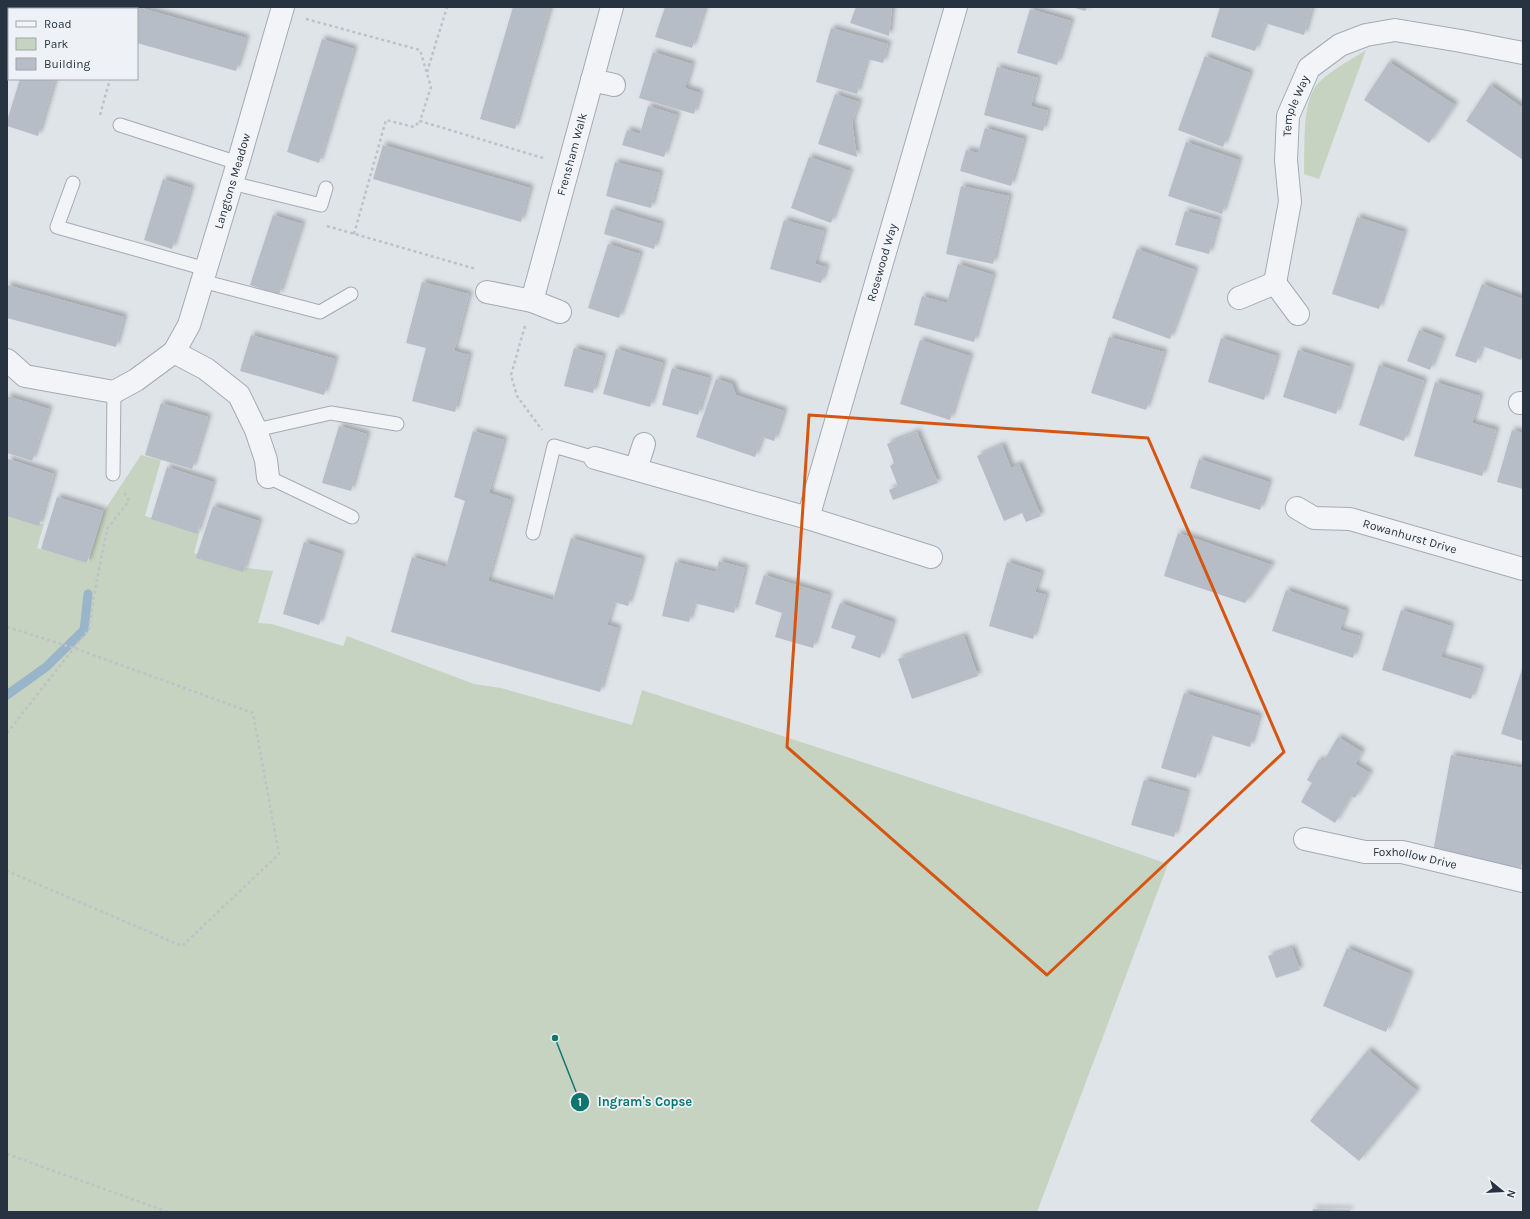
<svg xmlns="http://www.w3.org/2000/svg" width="1530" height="1219" viewBox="0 0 1530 1219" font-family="Karla,sans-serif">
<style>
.green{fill:#c6d3c0}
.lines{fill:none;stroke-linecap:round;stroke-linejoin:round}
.stream{stroke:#99b5ca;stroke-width:9}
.building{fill:#b6bdc6;filter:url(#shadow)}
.lane-casing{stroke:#a4abb3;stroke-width:15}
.street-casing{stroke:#a4abb3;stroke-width:24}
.path{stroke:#bdc2c7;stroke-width:2.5;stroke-dasharray:3 3;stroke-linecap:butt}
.lane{stroke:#f2f4f7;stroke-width:13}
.street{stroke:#f2f4f7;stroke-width:22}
.marked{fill:none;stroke:#d55511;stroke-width:3;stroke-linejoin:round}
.labels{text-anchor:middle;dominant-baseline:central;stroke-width:3.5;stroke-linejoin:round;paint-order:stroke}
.street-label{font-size:12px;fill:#273340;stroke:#eef2f6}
.leader{fill:none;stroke:#0f766e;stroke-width:1.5}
.callout-dot{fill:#0f766e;stroke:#eef2f6;stroke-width:1.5}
.mark-label{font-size:12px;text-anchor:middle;font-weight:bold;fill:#fff}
.callout-label{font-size:13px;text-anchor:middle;font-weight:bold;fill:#0f766e;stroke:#eef2f6;stroke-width:3.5;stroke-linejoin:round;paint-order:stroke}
</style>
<defs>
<filter id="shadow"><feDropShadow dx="3.5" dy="-3.5" stdDeviation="2" flood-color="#0004"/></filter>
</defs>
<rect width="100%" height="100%" fill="#dfe4e9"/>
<path class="green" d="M 1366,50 L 1319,179 L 1304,174 C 1305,152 1302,108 1314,89 C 1323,74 1351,60 1366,50 Z
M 141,455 L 161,460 L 145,516 L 200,531 L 194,553 L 246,568 L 273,571 L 258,623 L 272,624 L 343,646 L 347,636 L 474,684 L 501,688 L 632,725 L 642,690 L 1058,826 L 1168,864 L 1037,1212 L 7,1212 L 7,515 L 38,524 L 44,524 L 37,548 L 88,563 L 104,511 Z"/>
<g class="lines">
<path class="stream" d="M 7,695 L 46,667 L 84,630 L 88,594"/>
</g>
<path class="building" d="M 42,7 L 77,7 L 77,9 L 41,9 Z
M 134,7 L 138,7 L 246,38 L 236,71 L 137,43 L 137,9 L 134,9 Z
M 513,7 L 550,7 L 515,129 L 480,119 Z
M 665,7 L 705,7 L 692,48 L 655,37 Z
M 856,7 L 892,7 L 889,36 L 850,23 Z
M 1072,7 L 1087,7 L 1085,11 Z
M 1220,7 L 1312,7 L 1304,35 L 1265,23 L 1255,51 L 1211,37 Z
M 1030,9 L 1071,21 L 1057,65 L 1017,53 Z
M 831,28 L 888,44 L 883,63 L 867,59 L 857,94 L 816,82 Z
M 322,39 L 354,49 L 319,163 L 287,152 Z
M 653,52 L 692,64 L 685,88 L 700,93 L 694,114 L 639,98 Z
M 1205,56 L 1250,73 L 1223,147 L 1178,130 Z
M 1389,62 L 1455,105 L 1429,143 L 1364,100 Z
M 997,67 L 1038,78 L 1031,106 L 1048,111 L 1043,131 L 984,115 Z
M 20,79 L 55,79 L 38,136 L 7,126 L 7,121 Z
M 1490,85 L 1523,108 L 1523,160 L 1466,121 Z
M 835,94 L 859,102 L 852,122 L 857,157 L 818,144 Z
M 648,106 L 677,115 L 664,157 L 622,145 L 627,130 L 640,134 Z
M 985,128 L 1024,139 L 1011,186 L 960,171 L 966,150 L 978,153 Z
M 1186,142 L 1239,160 L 1222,214 L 1168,196 Z
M 383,145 L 530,188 L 521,222 L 373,179 Z
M 809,157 L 850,171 L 831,223 L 791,208 Z
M 615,162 L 660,173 L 651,208 L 606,196 Z
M 163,179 L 191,188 L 172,249 L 144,240 Z
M 961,186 L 1009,196 L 993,264 L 946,254 Z
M 611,209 L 661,224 L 654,249 L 604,234 Z
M 1185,211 L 1218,220 L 1209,254 L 1175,245 Z
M 273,215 L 302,224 L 279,295 L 250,285 Z
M 1357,217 L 1404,232 L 1379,309 L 1332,294 Z
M 784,220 L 824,231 L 815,264 L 826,267 L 821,283 L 770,269 Z
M 608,244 L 640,254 L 619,318 L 588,308 Z
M 1137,249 L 1195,270 L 1170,339 L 1112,318 Z
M 958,264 L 993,275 L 974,342 L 914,325 L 922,296 L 947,303 Z
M 422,282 L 469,294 L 454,351 L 469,355 L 455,412 L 412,401 L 426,348 L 406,343 Z
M 1482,284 L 1523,299 L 1523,355 L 1521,360 L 1482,346 L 1476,363 L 1455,356 Z
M 7,285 L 124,317 L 116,347 L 7,318 Z
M 1419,330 L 1442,339 L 1430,370 L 1407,361 Z
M 251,335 L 335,359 L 324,395 L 240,371 Z
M 1109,337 L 1164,352 L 1146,410 L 1091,393 Z
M 1221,338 L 1277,356 L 1264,400 L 1208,382 Z
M 920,340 L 970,356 L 950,420 L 900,404 Z
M 574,348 L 603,356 L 593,393 L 564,386 Z
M 616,349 L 663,363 L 650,407 L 603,394 Z
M 1298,350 L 1351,367 L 1336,414 L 1283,397 Z
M 1379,365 L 1424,381 L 1404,441 L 1359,425 Z
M 672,368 L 709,378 L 698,415 L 662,405 Z
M 716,379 L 732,384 L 736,395 L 784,411 L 774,441 L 762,437 L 755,457 L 696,437 Z
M 1435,382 L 1480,396 L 1472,423 L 1496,430 L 1482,476 L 1414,456 Z
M 7,396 L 49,409 L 32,461 L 7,453 Z
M 161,403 L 208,417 L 192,469 L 145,455 Z
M 339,426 L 367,434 L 351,491 L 322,483 Z
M 1512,430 L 1523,433 L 1523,489 L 1497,482 Z
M 473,431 L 504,440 L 489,493 L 511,500 L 488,581 L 553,600 L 571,538 L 642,559 L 628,606 L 614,602 L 607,625 L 618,628 L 600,692 L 391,632 L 412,557 L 446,567 L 465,501 L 454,497 Z
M 917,432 L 938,483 L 893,500 L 889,490 L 898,486 L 890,466 L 894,463 L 887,444 Z
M 1002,445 L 1011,468 L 1019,464 L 1041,516 L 1026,522 L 1022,513 L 1004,521 L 977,456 Z
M 8,459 L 54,474 L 39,526 L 7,516 Z
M 1199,459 L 1269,482 L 1260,510 L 1190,488 Z
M 167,467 L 213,482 L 197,534 L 151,519 Z
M 57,497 L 103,511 L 87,563 L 41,549 Z
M 213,506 L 259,521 L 243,572 L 196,558 Z
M 1178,533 L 1272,565 L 1245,603 L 1164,576 Z
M 304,542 L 341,554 L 319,625 L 283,614 Z
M 719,561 L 745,568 L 734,613 L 694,603 L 689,622 L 662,616 L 675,562 L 716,572 Z
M 1007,562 L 1041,573 L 1035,592 L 1046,595 L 1033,639 L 989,626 Z
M 764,575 L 829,595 L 813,648 L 775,637 L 782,613 L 755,604 Z
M 1286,590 L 1346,611 L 1340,630 L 1360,636 L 1353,658 L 1272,631 Z
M 840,603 L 893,622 L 880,658 L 851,648 L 856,636 L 831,628 Z
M 1401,610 L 1451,626 L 1441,657 L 1481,669 L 1471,699 L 1382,670 Z
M 964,636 L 978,676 L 912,699 L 898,659 Z
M 1523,666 L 1523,741 L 1501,734 Z
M 1184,693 L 1259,716 L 1250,747 L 1210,735 L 1196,778 L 1161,768 Z
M 1338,737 L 1362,752 L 1355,764 L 1370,773 L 1355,798 L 1351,796 L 1335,823 L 1301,802 L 1312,783 L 1307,780 L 1319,759 L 1323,762 Z
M 1451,755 L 1523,768 L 1523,856 L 1521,868 L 1433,852 Z
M 1144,780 L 1187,792 L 1174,837 L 1131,825 Z
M 1292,948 L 1300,970 L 1276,978 L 1268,956 Z
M 1347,948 L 1410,974 L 1386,1032 L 1323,1006 Z
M 1368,1050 L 1417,1091 L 1359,1161 L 1310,1121 Z
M 1313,1209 L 1350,1210 L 1350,1212 L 1312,1212 Z"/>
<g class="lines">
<g class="lane-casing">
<path id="lane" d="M 120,125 L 238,163
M 73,183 L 57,227 L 206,269
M 232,183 L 321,205 L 326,188
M 202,281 L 320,312 L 351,294
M 256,430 L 331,413 L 397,424
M 113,474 L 114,392
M 268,477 L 352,517
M 533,533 L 554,446 L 595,458"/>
</g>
<g class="street-casing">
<g id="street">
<path d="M 592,80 L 614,85"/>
<path d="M 487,292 L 532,301 L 560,312"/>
<path d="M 1239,298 L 1275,283"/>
<path id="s1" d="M 532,301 L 612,7"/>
<path id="s2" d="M 1298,314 L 1275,283 L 1290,202 L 1286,160 L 1288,116 L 1309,68 L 1340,45 L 1366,35 L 1395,30 L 1461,41 L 1523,53"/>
<path d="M 174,352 L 206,369 L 239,395 L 256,430 L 266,460 L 268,477"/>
<path id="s3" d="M 7,360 L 25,376 L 114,392 L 136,380 L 174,352 L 189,325 L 238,163 L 283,7"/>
<path d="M 1520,403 L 1523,403"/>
<path d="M 595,458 L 808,518 L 931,557"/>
<path d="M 636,469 L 644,444"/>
<path id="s4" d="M 1297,508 L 1314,518 L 1350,519 L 1523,569"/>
<path id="s5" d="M 808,518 L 956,7"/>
<path id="s6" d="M 1305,839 L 1365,852 L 1402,852 L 1523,881"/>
</g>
</g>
<path class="path" d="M 130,9 L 131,7
M 306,19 L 420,50 L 431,87 L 420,121 L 543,158
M 427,72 L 447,7
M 100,115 L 110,79
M 327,226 L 476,269
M 354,234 L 386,120 L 414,127 L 420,121
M 525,326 L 511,375 L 517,396 L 542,430
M 7,627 L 74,648 L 253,713 L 279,854 L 182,946 L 7,871
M 7,733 L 89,629 L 94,595 L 107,529 L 129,501 L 124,492
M 7,1154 L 168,1212"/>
<use href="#lane" class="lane"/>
<use href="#street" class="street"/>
</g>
<path class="marked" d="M 809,415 L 1148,438 L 1284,752 L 1047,975 L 787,747 Z"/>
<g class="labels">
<g class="street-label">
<text stroke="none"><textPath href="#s2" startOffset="219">Temple Way</textPath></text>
<text stroke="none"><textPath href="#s1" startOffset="152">Frensham Walk</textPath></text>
<text stroke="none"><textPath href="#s3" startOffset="368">Langtons Meadow</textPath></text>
<text stroke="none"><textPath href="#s5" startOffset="266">Rosewood Way</textPath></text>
<text stroke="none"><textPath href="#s4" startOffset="118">Rowanhurst Drive</textPath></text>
<text stroke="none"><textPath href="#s6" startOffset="112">Foxhollow Drive</textPath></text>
</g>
</g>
<path class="leader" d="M555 1038L580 1102"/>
<g class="callout-dot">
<circle cx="555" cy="1038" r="4"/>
<circle cx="580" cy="1102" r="10"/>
</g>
<g class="mark-label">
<text x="580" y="1106">1</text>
</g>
<g class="callout-label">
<text x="645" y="1106">Ingram's Copse</text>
</g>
<rect width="1530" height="1219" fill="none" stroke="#273340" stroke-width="16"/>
<rect x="8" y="8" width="130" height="72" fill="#eef2f6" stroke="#9ea6ad"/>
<rect x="16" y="21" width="20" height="6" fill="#f2f4f7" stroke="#9ea6ad"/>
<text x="44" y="28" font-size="12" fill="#273340">Road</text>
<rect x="16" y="38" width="20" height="12" fill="#c6d3c0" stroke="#9ea6ad"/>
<text x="44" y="48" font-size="12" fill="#273340">Park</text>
<rect x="16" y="58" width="20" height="12" fill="#b6bdc6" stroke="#9ea6ad"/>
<text x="44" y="68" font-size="12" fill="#273340">Building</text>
<g transform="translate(1502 1191) rotate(108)" stroke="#eef2f6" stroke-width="3" paint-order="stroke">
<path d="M0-3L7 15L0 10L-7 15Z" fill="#273340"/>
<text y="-6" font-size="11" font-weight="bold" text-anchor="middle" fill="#273340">N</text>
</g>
</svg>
